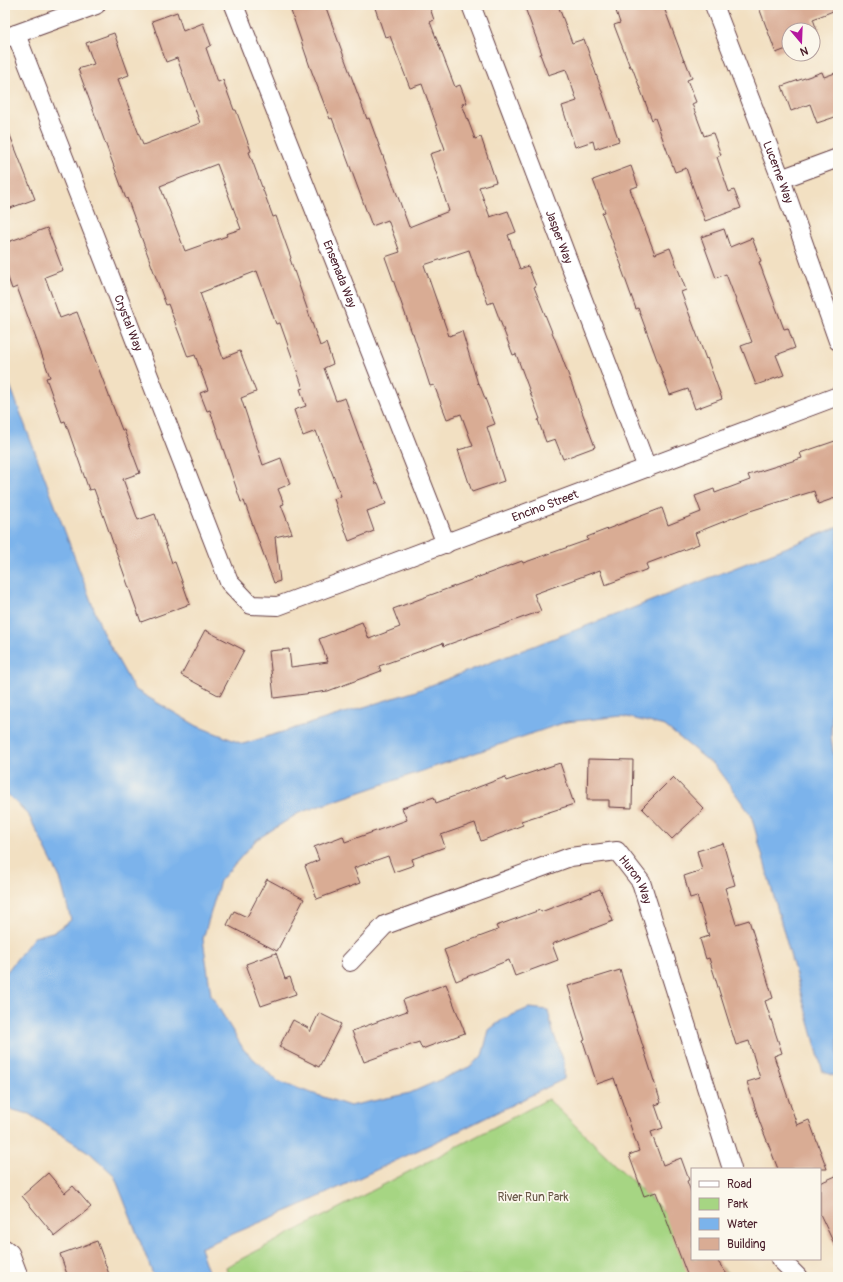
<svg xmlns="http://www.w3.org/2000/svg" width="843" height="1282" viewBox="0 0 843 1282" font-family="Pangolin,sans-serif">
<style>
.green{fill:#a6d583;stroke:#787a57}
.water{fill:#7bb3eb;stroke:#62698b}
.building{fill:#d9ac94;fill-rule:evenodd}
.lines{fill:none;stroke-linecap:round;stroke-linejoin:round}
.street-casing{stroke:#633c42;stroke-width:20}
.street{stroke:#fff;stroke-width:18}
.labels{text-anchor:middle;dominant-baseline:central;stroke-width:3.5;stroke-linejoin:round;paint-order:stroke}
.street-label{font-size:12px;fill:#4a1f2b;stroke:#fbf7ec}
.park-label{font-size:12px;fill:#665645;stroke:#fbf7ec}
</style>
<rect width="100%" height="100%" fill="#fbf7ec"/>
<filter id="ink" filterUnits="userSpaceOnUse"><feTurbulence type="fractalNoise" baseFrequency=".025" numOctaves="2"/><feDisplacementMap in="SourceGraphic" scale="8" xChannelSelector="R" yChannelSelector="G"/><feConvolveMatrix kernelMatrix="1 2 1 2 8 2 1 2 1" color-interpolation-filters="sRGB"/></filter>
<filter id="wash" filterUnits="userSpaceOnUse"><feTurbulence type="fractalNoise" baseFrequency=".012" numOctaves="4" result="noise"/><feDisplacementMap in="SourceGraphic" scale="16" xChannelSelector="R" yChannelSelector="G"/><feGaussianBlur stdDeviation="0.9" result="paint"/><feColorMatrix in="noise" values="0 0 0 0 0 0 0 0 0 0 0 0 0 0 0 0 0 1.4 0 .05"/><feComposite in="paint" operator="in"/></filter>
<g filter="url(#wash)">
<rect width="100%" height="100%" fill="#f2e0c2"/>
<path class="green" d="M 548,1099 L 692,1239 L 692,1259 L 713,1259 L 732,1277 L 228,1277 L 226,1267 Z"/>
<path class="water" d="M 5,372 L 103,633 L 134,689 L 197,726 L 243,744 L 413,692 L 628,610 L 838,527 L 838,671 L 833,680 L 831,737 L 838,784 L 838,1077 L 823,1072 L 751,815 L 716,767 L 665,726 L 622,716 L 566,722 L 299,813 L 256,840 L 220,881 L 203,939 L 211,995 L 244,1050 L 279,1082 L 350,1106 L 410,1093 L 469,1067 L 482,1056 L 489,1030 L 503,1019 L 529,1008 L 548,1010 L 553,1032 L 564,1062 L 564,1079 L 461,1130 L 308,1202 L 200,1248 L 210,1277 L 154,1277 L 114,1175 L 90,1153 L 29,1114 L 5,1108 L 5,974 L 34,937 L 56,931 L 71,920 L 60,878 L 28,814 L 5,792 Z"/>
<g id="blocks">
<path class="building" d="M 289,5 L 325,5 L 347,65 L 367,119 L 369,118 L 409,227 L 449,211 L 430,154 L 445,149 L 422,84 L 410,88 L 390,36 L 385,37 L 374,5 L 429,5 L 434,20 L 430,22 L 455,87 L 460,85 L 467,103 L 462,104 L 475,139 L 481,137 L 496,182 L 479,187 L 490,217 L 508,211 L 516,232 L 508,235 L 520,269 L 528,266 L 536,286 L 534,287 L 560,352 L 595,447 L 563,459 L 555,439 L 546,442 L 538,420 L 540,419 L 516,354 L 513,355 L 493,302 L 488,304 L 469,250 L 424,265 L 449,336 L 462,331 L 478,384 L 479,383 L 495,424 L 487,427 L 504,481 L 472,492 L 458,450 L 473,446 L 461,414 L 447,419 L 434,385 L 430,386 L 413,333 L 412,333 L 385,257 L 400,252 L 388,220 L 372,226 L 332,118 L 330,119 L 310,67 Z
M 524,5 L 558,5 L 572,43 L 584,39 L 619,141 L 595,149 L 593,141 L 575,147 L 562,106 L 577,101 L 566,69 L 548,75 L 540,54 L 542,54 Z
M 614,5 L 663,5 L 684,61 L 685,60 L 692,78 L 687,80 L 696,102 L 692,104 L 704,136 L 713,133 L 721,155 L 717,157 L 729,192 L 734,190 L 741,208 L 705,221 L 686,168 L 675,172 L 655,118 L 652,120 L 632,67 L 630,67 L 614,25 L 620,23 Z
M 758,5 L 838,5 L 838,9 L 813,19 L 819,36 L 813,39 L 813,30 L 789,30 L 789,48 L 776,53 Z
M 177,12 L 183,31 L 203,23 L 211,45 L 206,48 L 218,82 L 223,80 L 234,110 L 236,110 L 251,151 L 249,152 L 273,217 L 276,216 L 291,258 L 290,259 L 320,346 L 326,343 L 333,364 L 324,368 L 336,401 L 345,398 L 376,484 L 378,483 L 386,504 L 367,511 L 374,531 L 349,541 L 334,499 L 341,496 L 316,431 L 303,436 L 294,410 L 306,406 L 300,389 L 303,388 L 280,323 L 276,324 L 257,271 L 200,293 L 223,358 L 240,351 L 256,392 L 241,398 L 263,465 L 281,458 L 290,484 L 278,489 L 284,504 L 281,505 L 292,533 L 275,537 L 280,581 L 274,583 L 244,501 L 241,502 L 210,410 L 207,411 L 200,393 L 208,390 L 195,355 L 188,357 L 168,304 L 166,305 L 127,198 L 126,199 L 78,69 L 94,64 L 86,43 L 114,33 L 129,75 L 118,79 L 143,145 L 200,123 L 177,58 L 166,62 L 152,21 ZM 217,164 L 241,229 L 226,234 L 227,236 L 185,251 L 160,186 Z
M 822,72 L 824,77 L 838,72 L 838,116 L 817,123 L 810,104 L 791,111 L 782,86 Z
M 6,125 L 35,199 L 5,210 L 5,126 Z
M 631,166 L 638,186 L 630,189 L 655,254 L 670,248 L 686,290 L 681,292 L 706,359 L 707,358 L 722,399 L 695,409 L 688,389 L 670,395 L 638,308 L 636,309 L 621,267 L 622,267 L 602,213 L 605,212 L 593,180 Z
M 47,228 L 63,270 L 45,277 L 60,318 L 77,312 L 122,430 L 124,430 L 140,473 L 123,479 L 138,520 L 155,514 L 172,563 L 175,562 L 190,604 L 141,622 L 94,489 L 89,490 L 65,421 L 62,422 L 46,378 L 50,377 L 17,287 L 12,289 L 5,269 L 5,243 Z
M 724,229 L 730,247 L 752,238 L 761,261 L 759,262 L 784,329 L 788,328 L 795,348 L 776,355 L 784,375 L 756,385 L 741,346 L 752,342 L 726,274 L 716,278 L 701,237 Z
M 838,440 L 838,497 L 818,504 L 814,491 L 750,511 L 695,533 L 699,544 L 646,564 L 648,569 L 605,585 L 600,570 L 534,594 L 541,611 L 444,646 L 443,643 L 379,666 L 381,671 L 328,691 L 274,698 L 269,651 L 289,649 L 291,667 L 328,662 L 319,639 L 362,622 L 369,639 L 400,627 L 393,609 L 522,561 L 523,563 L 588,540 L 587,537 L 662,508 L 668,525 L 701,512 L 695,496 L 714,489 L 715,493 L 750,480 L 748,475 L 802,458 L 800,453 Z
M 205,630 L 244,650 L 220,696 L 181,675 Z
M 588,759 L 633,760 L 632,808 L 609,807 L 609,800 L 587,800 Z
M 560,763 L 574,804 L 521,821 L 523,825 L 481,841 L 475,823 L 441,835 L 445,847 L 412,859 L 414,865 L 394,872 L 388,856 L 354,868 L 360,883 L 317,899 L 305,866 L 319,860 L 314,847 L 343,836 L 345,842 L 407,820 L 402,808 L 434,797 L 436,803 L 505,777 L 506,781 Z
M 673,777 L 704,809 L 672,839 L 642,808 Z
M 723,843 L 735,885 L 725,888 L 736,924 L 749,920 L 773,998 L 765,1001 L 782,1053 L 774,1056 L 797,1125 L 809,1120 L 827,1169 L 778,1169 L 760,1123 L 747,1082 L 760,1078 L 749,1041 L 736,1045 L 709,958 L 706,959 L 700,939 L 709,936 L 697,896 L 690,898 L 684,876 L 702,870 L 697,851 Z
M 267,879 L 304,899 L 277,951 L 227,925 L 234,911 L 247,917 Z
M 600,889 L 613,921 L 552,944 L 558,960 L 515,976 L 509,960 L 456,981 L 444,950 L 498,930 L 496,926 L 540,910 L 541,912 Z
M 276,953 L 285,979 L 290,977 L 296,994 L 261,1006 L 246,964 Z
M 620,970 L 633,1012 L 632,1012 L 661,1103 L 655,1105 L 663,1128 L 651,1132 L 663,1165 L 681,1158 L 689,1180 L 687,1181 L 692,1194 L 692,1259 L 716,1259 L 729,1277 L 688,1277 L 656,1192 L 644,1196 L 629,1155 L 639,1151 L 614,1078 L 597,1084 L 583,1041 L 585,1040 L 568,986 Z
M 446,984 L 465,1033 L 422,1049 L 419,1042 L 364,1062 L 352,1031 L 407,1011 L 403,1000 Z
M 319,1013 L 341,1024 L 319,1067 L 279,1047 L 293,1020 L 308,1028 L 310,1032 Z
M 48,1173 L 65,1193 L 73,1186 L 91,1207 L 55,1236 L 22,1196 Z
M 838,1175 L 838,1252 L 820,1214 L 820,1183 Z
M 97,1241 L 110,1277 L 68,1277 L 60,1254 Z"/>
</g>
</g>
<g filter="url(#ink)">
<use href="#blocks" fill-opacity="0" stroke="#633c42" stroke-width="1"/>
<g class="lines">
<g class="street-casing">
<g id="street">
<path id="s1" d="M 234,5 L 446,544"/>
<path id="s2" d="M 471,5 L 647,468"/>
<path id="s3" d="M 714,5 L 781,179 L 838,341"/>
<path id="s4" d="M 16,34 L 229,582 L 251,605 L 278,606 L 838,396"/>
<path d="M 5,38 L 96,5"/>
<path d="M 781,179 L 838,158"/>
<path id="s5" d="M 350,962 L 385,925 L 570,857 L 617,851 L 641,882 L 732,1169"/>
<path d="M 5,1249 L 10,1253 L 19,1277"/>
<path d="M 780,1259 L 798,1277"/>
</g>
</g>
<use href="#street" class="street"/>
</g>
</g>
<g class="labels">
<g class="street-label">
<text stroke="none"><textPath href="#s3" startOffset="179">Lucerne Way</textPath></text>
<text stroke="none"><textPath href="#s2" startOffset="248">Jasper Way</textPath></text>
<text stroke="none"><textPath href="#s1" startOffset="289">Ensenada Way</textPath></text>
<text stroke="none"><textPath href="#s4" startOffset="310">Crystal Way</textPath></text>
<text stroke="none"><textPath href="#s4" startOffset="932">Encino Street</textPath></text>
<text stroke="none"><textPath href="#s5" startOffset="330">Huron Way</textPath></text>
</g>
<g class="park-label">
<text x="533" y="1197">River Run Park</text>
</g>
</g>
<rect width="843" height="1282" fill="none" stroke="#fbf7ec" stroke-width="20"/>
<rect x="691" y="1168" width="130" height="92" fill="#fbf7ec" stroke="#b4a19f"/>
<rect x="699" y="1181" width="20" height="6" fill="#ffffff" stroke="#b4a19f"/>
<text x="727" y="1188" font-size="12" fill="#4a1f2b">Road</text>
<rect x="699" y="1198" width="20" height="12" fill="#a6d583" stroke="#b4a19f"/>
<text x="727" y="1208" font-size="12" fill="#4a1f2b">Park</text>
<rect x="699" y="1218" width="20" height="12" fill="#7bb3eb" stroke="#b4a19f"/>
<text x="727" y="1228" font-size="12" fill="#4a1f2b">Water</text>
<rect x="699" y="1238" width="20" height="12" fill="#d9ac94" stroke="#b4a19f"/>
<text x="727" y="1248" font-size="12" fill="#4a1f2b">Building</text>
<g transform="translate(801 42) rotate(161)"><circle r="19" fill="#fbf7ec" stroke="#b4a19f"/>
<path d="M0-3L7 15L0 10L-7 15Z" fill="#b5179e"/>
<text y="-6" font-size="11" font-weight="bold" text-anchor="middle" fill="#4a1f2b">N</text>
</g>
</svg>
